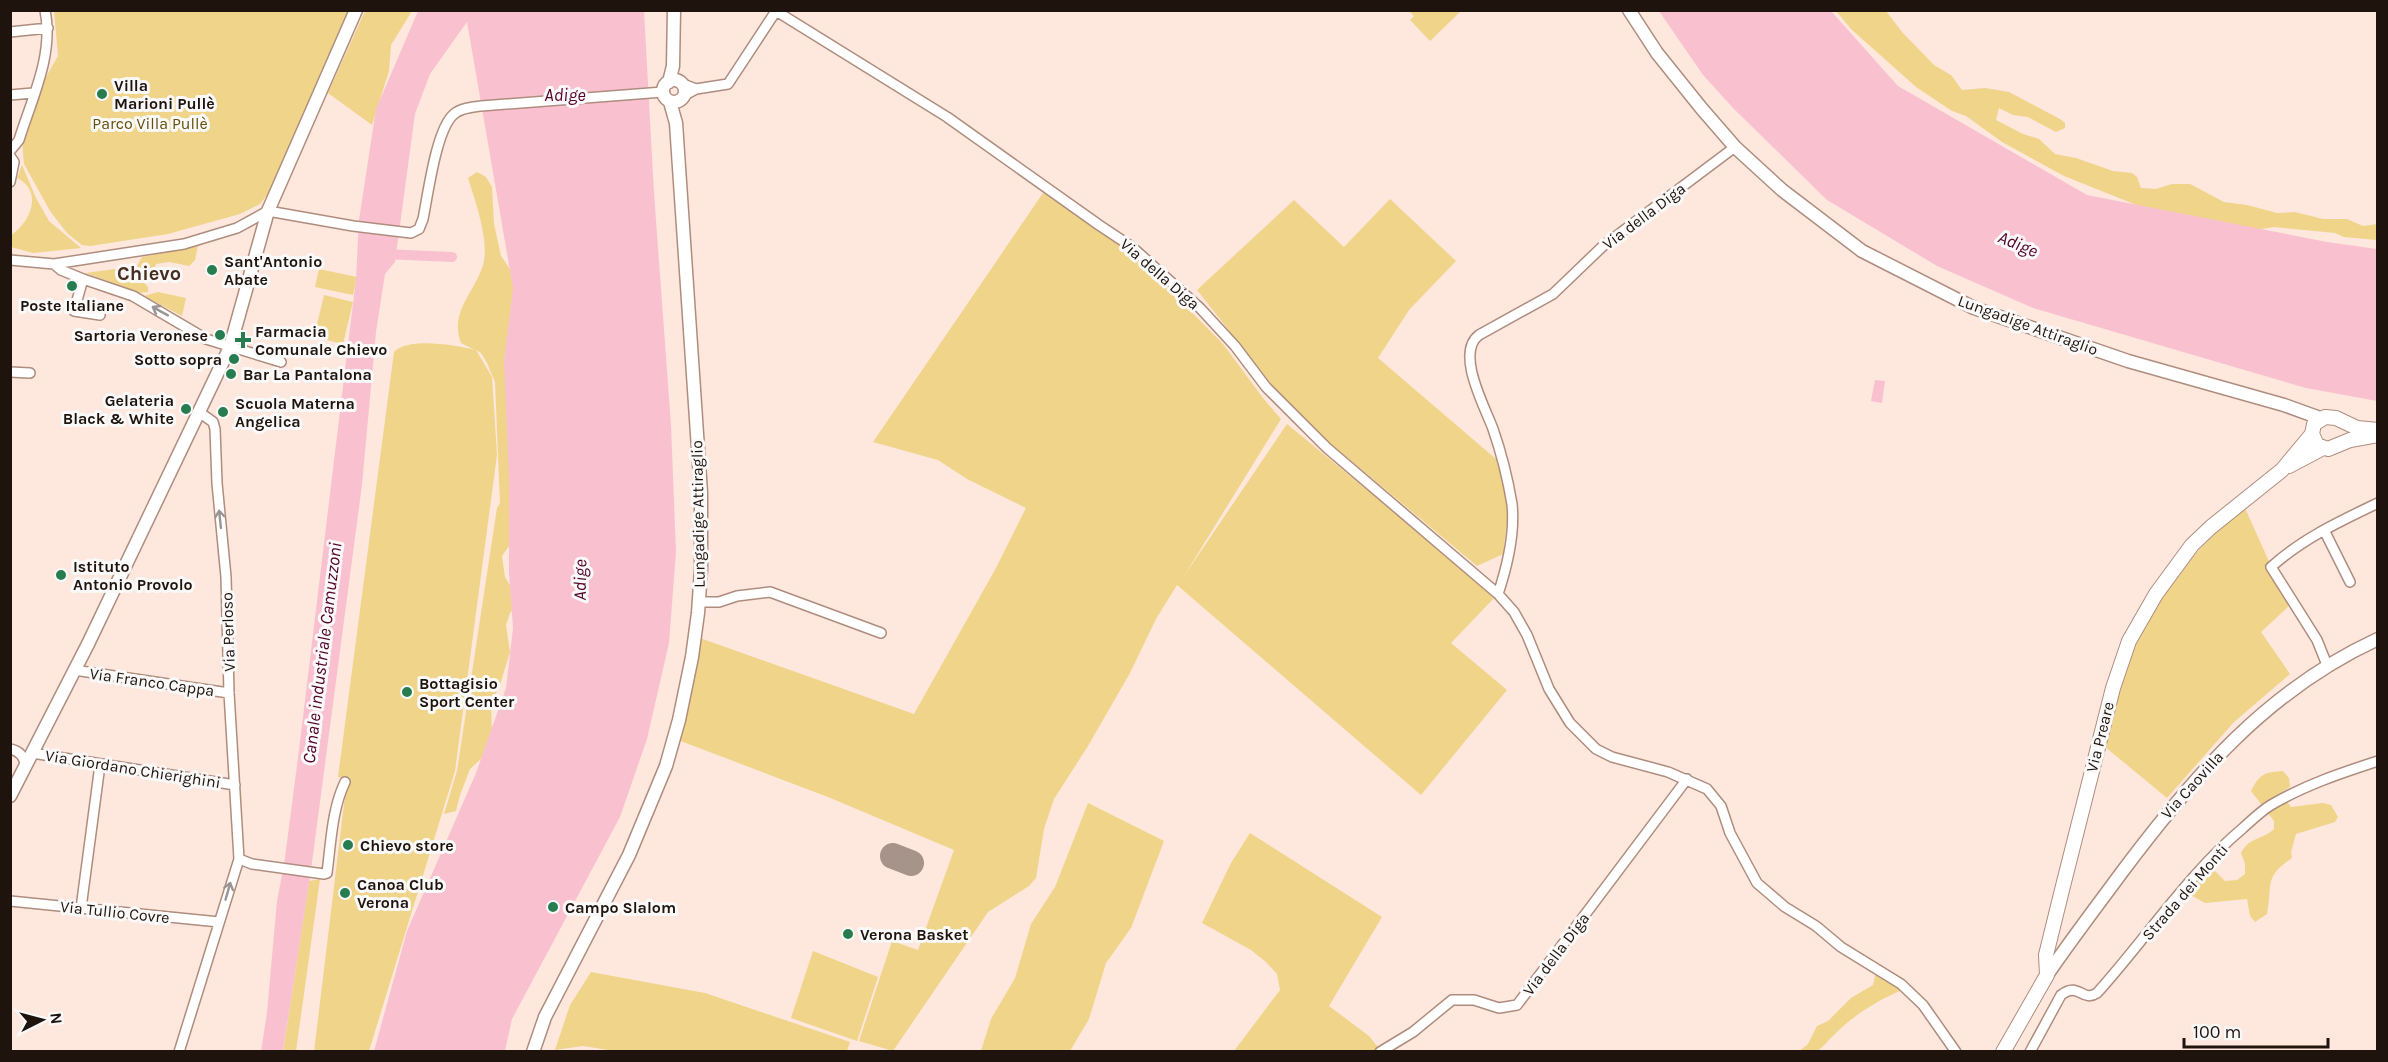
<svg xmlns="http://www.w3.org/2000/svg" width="2388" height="1062" viewBox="0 0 2388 1062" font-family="Karla,sans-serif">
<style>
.green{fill:#f0d489}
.water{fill:#f9c1d0}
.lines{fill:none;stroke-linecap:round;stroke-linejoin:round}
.canal{stroke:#f9c1d0;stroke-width:10}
.taxiway{stroke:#a6938a;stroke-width:26}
.street-casing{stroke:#af8d7e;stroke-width:12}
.secondary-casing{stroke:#af8d7e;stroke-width:15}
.primary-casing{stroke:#af8d7e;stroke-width:16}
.street{stroke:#fff;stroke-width:9}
.secondary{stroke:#fff;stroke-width:12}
.primary{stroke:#fff;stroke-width:14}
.oneway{stroke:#9a9592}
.poi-dot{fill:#277d50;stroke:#f9f9f9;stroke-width:2}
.labels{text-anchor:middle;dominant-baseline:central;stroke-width:6;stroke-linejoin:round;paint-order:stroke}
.poi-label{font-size:16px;font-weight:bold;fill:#1f130d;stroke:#f9f9f9;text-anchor:start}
.park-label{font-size:16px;fill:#654f0a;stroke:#f9f9f9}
.street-label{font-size:16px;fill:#1f130d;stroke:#f9f9f9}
.water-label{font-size:18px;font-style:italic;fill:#540328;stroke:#f9f9f9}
.quarter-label{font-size:20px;font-weight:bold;fill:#482c1f;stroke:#f9f9f9}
</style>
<rect width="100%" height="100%" fill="#fee7dd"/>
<path class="green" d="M 54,11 L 349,11 L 274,186 L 260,204 L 240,214 L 168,234 L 90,246 L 82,245 L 67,233 L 50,211 L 24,164 L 22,139 L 39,89 L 58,56 Z
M 365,11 L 412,11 L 391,45 L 389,71 L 372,125 L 328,93 Z
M 1409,11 L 1461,11 L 1430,41 L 1410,20 L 1414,16 Z
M 1836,11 L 1886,11 L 1902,32 L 1934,65 L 1951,75 L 1962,90 L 1985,88 L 2009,92 L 2060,119 L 2065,123 L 2065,128 L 2056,132 L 2028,117 L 2013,115 L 1999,108 L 1996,120 L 2023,134 L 2039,139 L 2055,154 L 2076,158 L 2113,171 L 2132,173 L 2137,177 L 2141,188 L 2156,189 L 2172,184 L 2190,184 L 2224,202 L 2247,205 L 2277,213 L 2295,212 L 2323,219 L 2347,219 L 2363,226 L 2377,224 L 2377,240 L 2344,237 L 2335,233 L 2274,227 L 2255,230 L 2149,210 L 2064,176 L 2002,142 L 1966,116 L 1952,111 L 1916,87 L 1851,29 Z
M 22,165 L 36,198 L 49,221 L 81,248 L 33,253 L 11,247 L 11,235 C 30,223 44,191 17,178 Z
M 477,172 L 486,177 L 492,187 L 494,224 L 501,256 L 512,272 L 516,320 L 511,344 L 504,359 L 506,366 L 520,531 L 502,556 L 505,577 L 513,590 L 515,607 L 510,613 L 506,625 L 510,652 L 500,685 L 491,704 L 492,735 L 483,757 L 470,769 L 460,795 L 456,811 L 444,814 L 457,771 L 497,508 L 500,503 L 495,382 L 487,363 L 481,353 L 476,350 L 492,377 L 497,455 L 455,771 L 369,1051 L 314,1052 L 347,779 L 338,777 L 394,352 C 408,337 455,345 475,350 L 461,343 C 449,312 475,292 483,265 C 490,242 475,200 468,178 Z
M 1043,193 L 1130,251 L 1144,264 L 1223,344 L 1263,398 L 1281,419 L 1184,576 L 1287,424 L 1496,596 L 1451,643 L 1507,690 L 1421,795 L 1177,585 L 1156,619 L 1130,673 L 1088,746 L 1054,799 L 1044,829 L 1036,878 L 1029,886 L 988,912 L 893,1051 L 859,1041 L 892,941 L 918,950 L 954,850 L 828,797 L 678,740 L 691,694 L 700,638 L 914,714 L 996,568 L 1026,508 L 967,479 L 938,460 L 873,442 Z
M 1390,199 L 1456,261 L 1409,310 L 1378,358 L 1496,459 L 1509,503 L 1503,554 L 1477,566 L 1294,413 L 1197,290 L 1294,200 L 1344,247 Z
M 198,246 L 195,260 L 189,266 L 169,262 L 156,264 L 149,281 L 137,266 L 142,257 Z
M 129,267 L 148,287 L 148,292 L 139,293 L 86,273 Z
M 319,269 L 357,277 L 353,295 L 315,287 Z
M 158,292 L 186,298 L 182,316 L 144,296 Z
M 324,295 L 353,302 L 343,344 L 314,337 Z
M 2245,508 L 2289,606 L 2261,632 L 2290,674 L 2234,722 L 2167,798 L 2104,746 C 2114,708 2121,667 2139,633 C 2165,584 2203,541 2245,508 Z
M 2283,771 L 2289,778 L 2290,787 L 2283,791 L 2284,798 L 2291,807 L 2323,803 L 2331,805 L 2338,817 L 2335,822 L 2296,834 L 2291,852 L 2292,858 C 2263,878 2273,884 2267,914 L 2255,922 L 2250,916 L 2247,899 L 2205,903 L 2178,888 L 2201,867 L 2212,868 L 2225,881 L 2237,880 L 2245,874 L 2245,864 L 2241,853 C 2249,837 2262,840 2274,829 L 2274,821 L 2251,791 C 2260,774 2264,772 2283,771 Z
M 1088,803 L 1164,841 L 1131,928 L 1106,963 L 1089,1019 L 1070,1051 L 981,1051 L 991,1019 L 1015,978 L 1031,924 L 1055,887 Z
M 1250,833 L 1382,917 L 1329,1006 L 1369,1036 L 1381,1051 L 1234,1051 L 1280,990 L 1277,974 L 1266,962 L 1251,950 L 1202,923 L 1231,863 Z
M 320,879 L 296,1051 L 283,1052 L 309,881 Z
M 813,951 L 878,977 L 857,1041 L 791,1018 Z
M 591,972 L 705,993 L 850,1042 L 847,1051 L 621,1052 L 583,1046 L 555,1050 L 570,1005 Z
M 1876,972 L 1902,990 C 1878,1000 1852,1016 1834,1035 C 1828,1040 1824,1047 1817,1051 C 1812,1053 1803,1051 1798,1052 L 1808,1044 L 1817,1026 L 1828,1021 L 1851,998 L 1873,985 Z"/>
<path class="water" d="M 418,11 L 644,11 L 654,193 L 671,425 L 676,552 L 669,643 L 647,739 L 620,817 L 512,1019 L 505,1051 L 374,1051 L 407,931 L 476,773 L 506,688 L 513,628 L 509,573 L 509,480 L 504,361 L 513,288 L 467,22 L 430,74 L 415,114 L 395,262 L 385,274 L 376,332 L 362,485 L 311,870 L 283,1051 L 261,1052 L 267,1012 L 277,901 L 284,865 L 299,750 L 356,279 L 359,220 L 376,109 Z
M 1659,11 L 1831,11 L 1898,86 L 2087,195 L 2327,242 L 2377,249 L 2377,401 L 2306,388 L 2033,308 L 1937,266 L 1827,200 L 1734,109 L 1703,75 Z
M 1875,380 L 1885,381 L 1882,403 L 1871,401 Z"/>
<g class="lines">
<path class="canal" d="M 384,254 L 452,257"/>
<path class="taxiway" d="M 893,856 L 911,863"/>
<g class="street-casing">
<path id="street" d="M 10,32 L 48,28
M 683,84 L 696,89
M 10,95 L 33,93
M 685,95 L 696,89 L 728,84 L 776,11 L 947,117 L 1099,225 L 1132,247 L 1200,308 L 1235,346 L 1266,387 L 1327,448 L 1498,594 L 1514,612 L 1527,635 L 1549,689 L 1570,723 L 1596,749 L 1612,757 L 1668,772 L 1707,789 L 1721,806 L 1730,833 L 1757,883 L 1785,907 L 1816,926 L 1841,947 L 1901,984 L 1923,1005 L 1956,1052
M 10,151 L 19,140 C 32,98 54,55 45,10
M 10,156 L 14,162 L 10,182
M 10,260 L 54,264 L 184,244 L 237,228 L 268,211 L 353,226 L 411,233 L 419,229 L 423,219 C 428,195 436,129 454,114 C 461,108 472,107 481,106 L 663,92
M 54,264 L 61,270 L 83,279 L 133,296 L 206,339 L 281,362
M 83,279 L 74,311 L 100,315
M 10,372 L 30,373
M 199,412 L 213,422 L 215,429 L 217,483 L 226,577 L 229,693 L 239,859 L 252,864 L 324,874 L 327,873 C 331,842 332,809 345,782
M 2324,530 L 2350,582
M 1498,594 C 1507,567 1515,533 1512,504 C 1508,480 1501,452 1493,429 C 1485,407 1455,353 1479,335 L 1553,294 L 1603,246 L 1735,147
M 699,602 L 719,602 L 737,596 L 770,592 L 881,633
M 2327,665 L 2317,640 L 2271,567 C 2302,539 2340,521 2378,503
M 74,670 L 229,693
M 10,749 C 20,751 23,756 26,765
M 32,753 L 235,785
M 10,901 L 219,922
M 81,908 L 100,765
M 179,1052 L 239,859
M 1380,1052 L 1413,1032 L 1452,1000 L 1474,1000 L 1499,1008 L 1517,1005 L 1687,779
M 2030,1052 L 2061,995 C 2079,981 2082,1003 2097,993 C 2145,940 2188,874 2243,828 C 2252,820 2261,811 2271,805 C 2305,785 2341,773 2378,761"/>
</g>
<g class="secondary-casing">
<path id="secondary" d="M 1629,10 L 1657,53 L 1702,109 L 1735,147 L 1782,190 L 1862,251 L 1974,308 L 2128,361 L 2284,405 L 2320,418
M663 91a11 11 0 1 1 22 0a11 11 0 1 1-22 0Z
M 669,82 L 673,66 L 674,10
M 10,796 L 88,644 L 230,347 L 268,211 L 356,10
M 2047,975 C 2071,940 2097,906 2122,872 C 2194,776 2267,690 2378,639
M 533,1052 L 545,1017 L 629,855 L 666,766 L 679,720 L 692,657 L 698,613 L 701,570 L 701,493 L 676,123 L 670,102"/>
</g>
<g class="primary-casing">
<path id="primary" d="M 2378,430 L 2357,428 L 2336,418 L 2325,417 L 2314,424 L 2312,434 L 2317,445 L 2328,449 L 2350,440 L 2378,435
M 2289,466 L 2323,448
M 2003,1052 L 2047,975 L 2046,955 L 2062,890 L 2113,688 L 2129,641 L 2156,594 L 2192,545 L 2211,527 L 2282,470 L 2312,434"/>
</g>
<use href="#street" class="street"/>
<use href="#secondary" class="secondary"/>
<use href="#primary" class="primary"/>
</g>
<defs><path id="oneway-shaft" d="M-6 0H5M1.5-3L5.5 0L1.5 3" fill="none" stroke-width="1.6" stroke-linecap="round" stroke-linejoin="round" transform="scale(1.5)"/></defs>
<g class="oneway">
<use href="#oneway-shaft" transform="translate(160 311) rotate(-151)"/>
<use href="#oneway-shaft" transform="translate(220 519) rotate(-96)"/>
<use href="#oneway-shaft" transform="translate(228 891) rotate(-74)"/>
</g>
<g class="poi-dot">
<circle cx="102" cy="94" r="6"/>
<circle cx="212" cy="270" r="6"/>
<circle cx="72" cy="286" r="6"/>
<circle cx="220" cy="335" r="6"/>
<path d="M240 331h6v6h6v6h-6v6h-6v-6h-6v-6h6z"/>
<circle cx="234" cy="359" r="6"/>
<circle cx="231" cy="374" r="6"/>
<circle cx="186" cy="409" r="6"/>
<circle cx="223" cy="412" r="6"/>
<circle cx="61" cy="575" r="6"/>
<circle cx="407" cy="692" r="6"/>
<circle cx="348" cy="845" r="6"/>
<circle cx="345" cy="893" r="6"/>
<circle cx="553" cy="907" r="6"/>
<circle cx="848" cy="934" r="6"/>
</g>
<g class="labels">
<g class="poi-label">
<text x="114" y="85">Villa<tspan x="114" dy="18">Marioni Pullè</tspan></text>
<text x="224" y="261">Sant'Antonio<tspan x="224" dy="18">Abate</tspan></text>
<text x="72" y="305" text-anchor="middle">Poste Italiane</text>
<text x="255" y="331">Farmacia<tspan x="255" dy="18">Comunale Chievo</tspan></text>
<text x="208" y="335" text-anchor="end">Sartoria Veronese</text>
<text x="222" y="359" text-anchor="end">Sotto sopra</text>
<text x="243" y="374">Bar La Pantalona</text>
<text x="174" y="400" text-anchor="end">Gelateria<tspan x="174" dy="18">Black &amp; White</tspan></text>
<text x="235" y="403">Scuola Materna<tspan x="235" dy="18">Angelica</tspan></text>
<text x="73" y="566">Istituto<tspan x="73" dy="18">Antonio Provolo</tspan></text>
<text x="419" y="683">Bottagisio<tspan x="419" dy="18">Sport Center</tspan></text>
<text x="360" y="845">Chievo store</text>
<text x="357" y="884">Canoa Club<tspan x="357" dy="18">Verona</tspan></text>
<text x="565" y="907">Campo Slalom</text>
<text x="860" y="934">Verona Basket</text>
</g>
<g class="park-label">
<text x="150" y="123">Parco Villa Pullè</text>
</g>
<g class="street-label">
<text transform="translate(1644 216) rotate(-37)">Via della Diga</text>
<text transform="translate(1160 274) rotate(41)">Via della Diga</text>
<text transform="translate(2028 325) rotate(20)">Lungadige Attiraglio</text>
<text transform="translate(698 514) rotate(-91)">Lungadige Attiraglio</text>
<text transform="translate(228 632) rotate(-92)">Via Perloso</text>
<text transform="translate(152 682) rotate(8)">Via Franco Cappa</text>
<text transform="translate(2100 737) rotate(-76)">Via Preare</text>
<text transform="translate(133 769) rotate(9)">Via Giordano Chierighini</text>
<text transform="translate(2192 785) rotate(-48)">Via Caovilla</text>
<text transform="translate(2185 892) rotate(-49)">Strada dei Monti</text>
<text transform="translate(115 912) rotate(6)">Via Tullio Covre</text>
<text transform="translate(1556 954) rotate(-53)">Via della Diga</text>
</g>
<g class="water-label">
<text x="565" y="95">Adige</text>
<text transform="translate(2018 244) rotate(23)">Adige</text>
<text transform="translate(580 580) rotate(-89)">Adige</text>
<text transform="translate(322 653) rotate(-83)">Canale industriale Camuzzoni</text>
</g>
<g class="quarter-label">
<text x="149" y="273">Chievo</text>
</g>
</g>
<rect width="2388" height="1062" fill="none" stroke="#1f130d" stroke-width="24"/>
<g transform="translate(42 1020) rotate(84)" stroke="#f9f9f9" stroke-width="4.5" paint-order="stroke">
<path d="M0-4.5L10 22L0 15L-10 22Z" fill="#1f130d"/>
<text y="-9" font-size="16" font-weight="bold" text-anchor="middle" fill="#1f130d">N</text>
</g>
<path d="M2184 1038v9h144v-9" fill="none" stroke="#1f130d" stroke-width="3"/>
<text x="2193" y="1038" font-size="18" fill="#1f130d" stroke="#f9f9f9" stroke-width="4.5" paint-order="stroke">100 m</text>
</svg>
